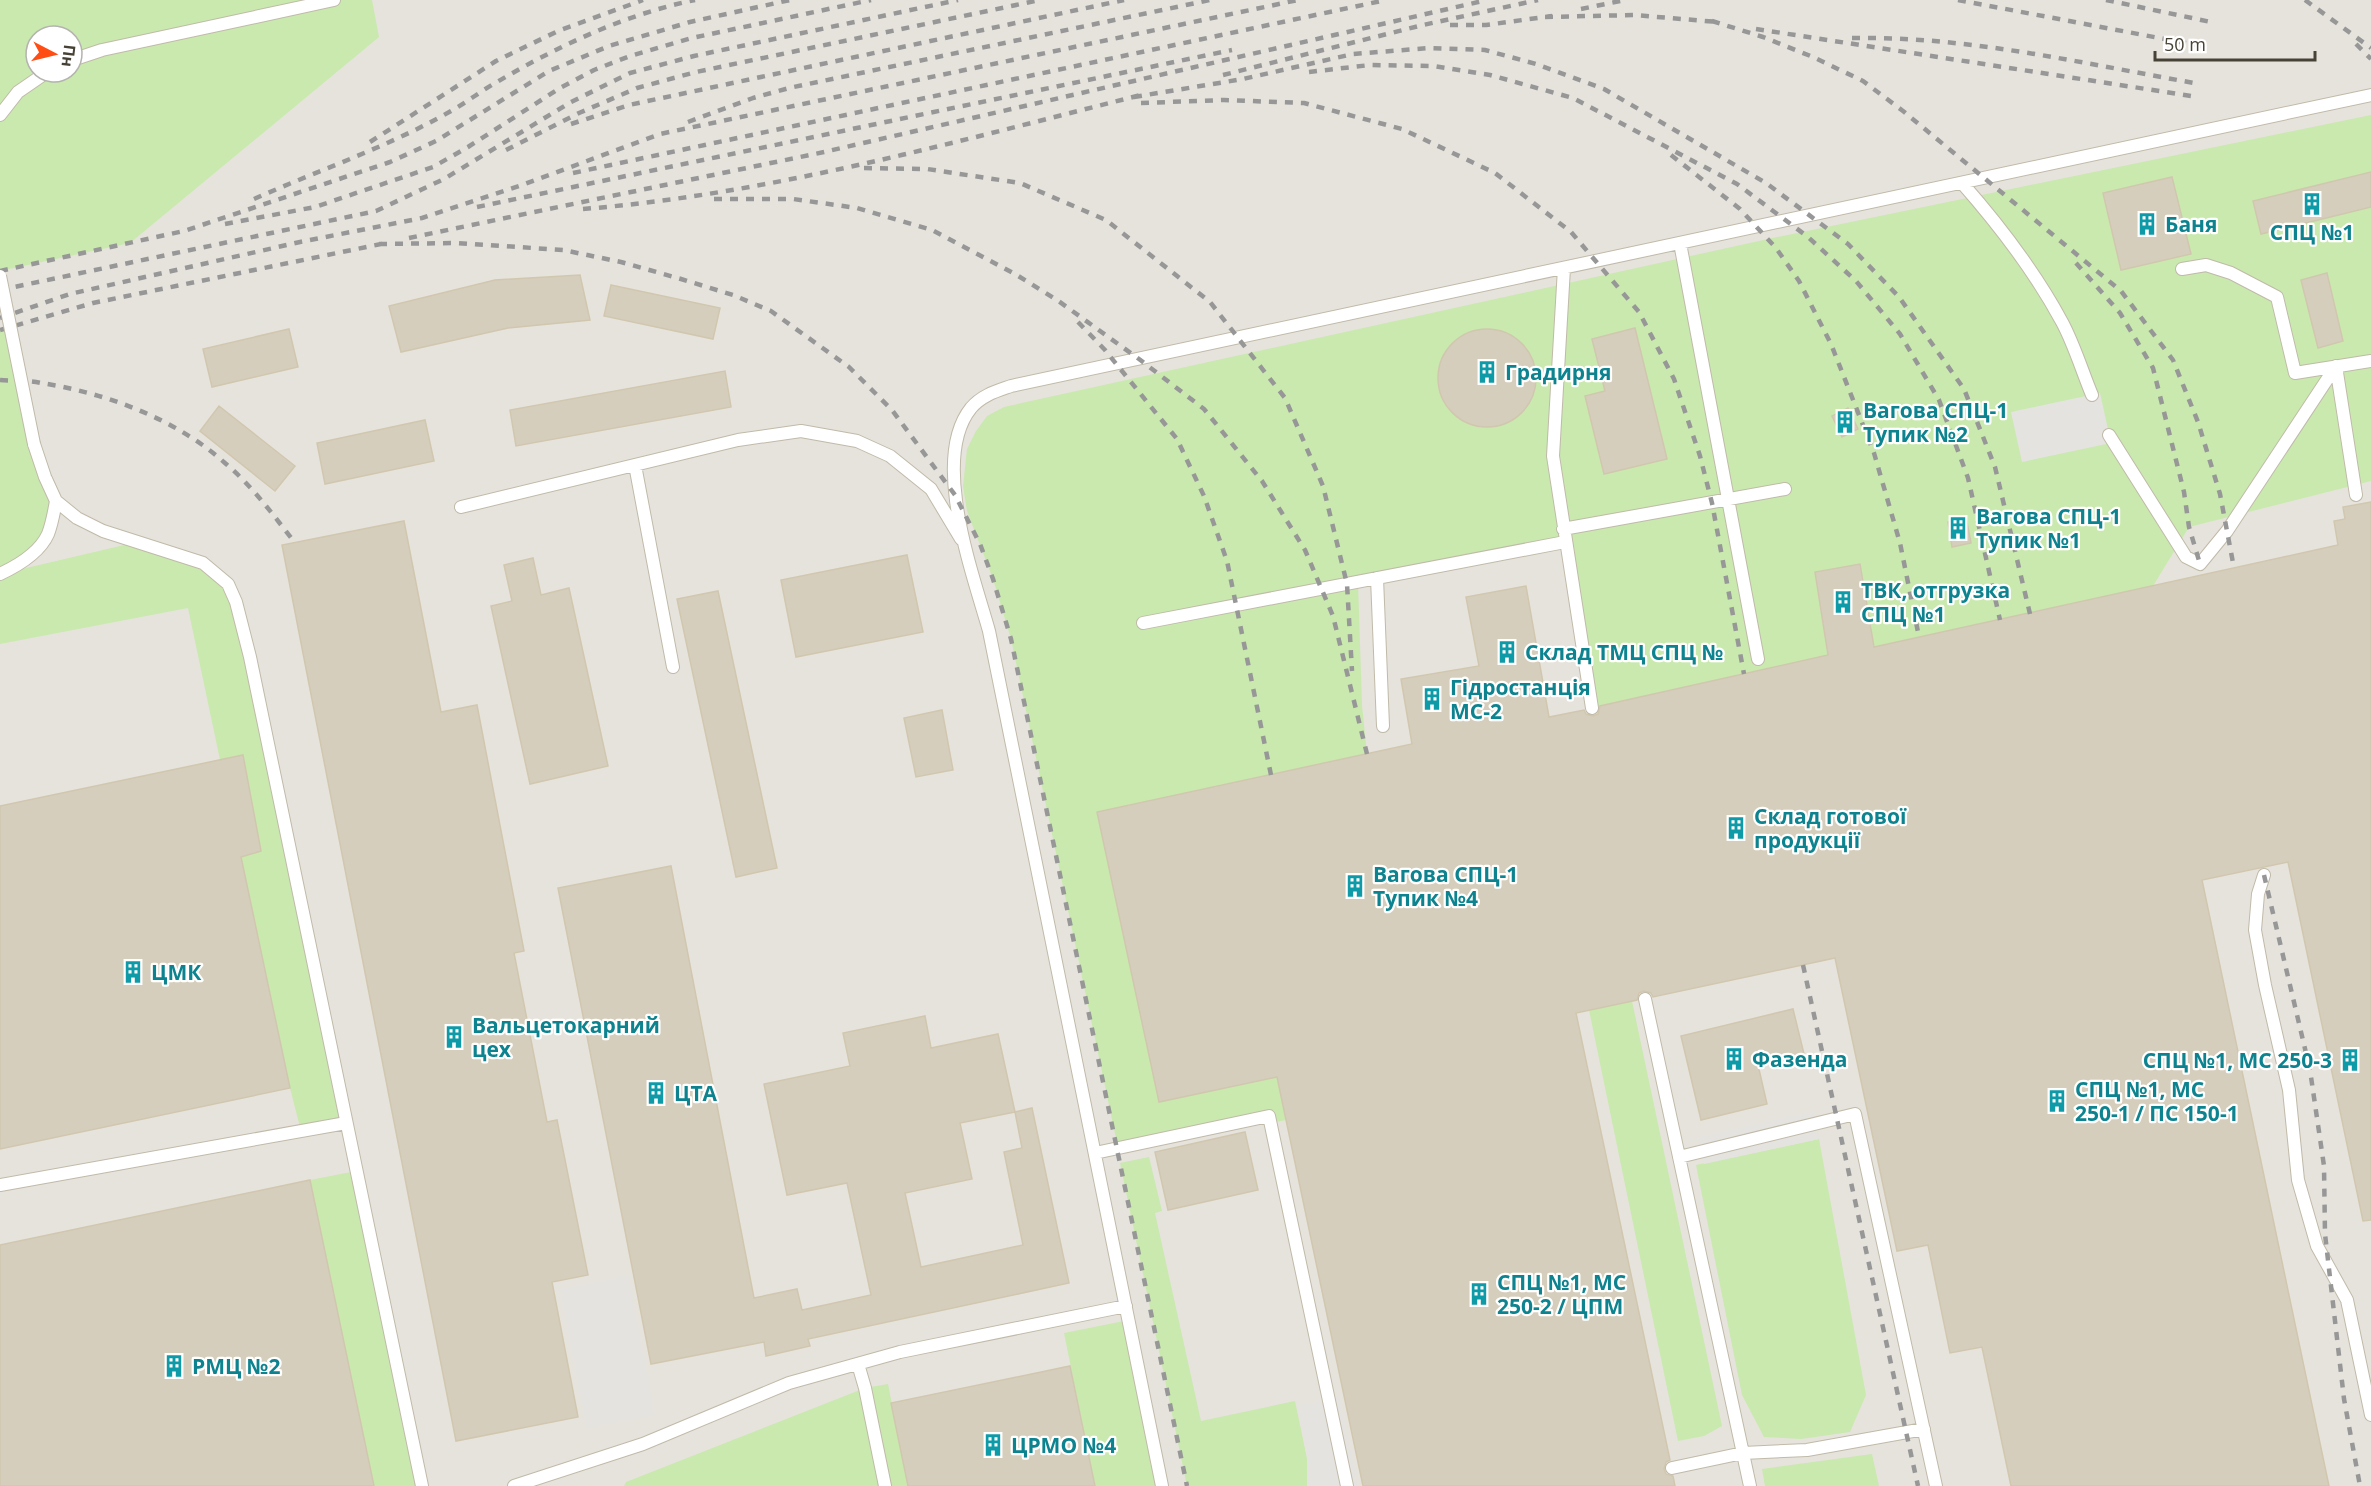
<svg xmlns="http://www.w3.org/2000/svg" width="2371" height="1486" viewBox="0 0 2371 1486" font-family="'Open Sans',sans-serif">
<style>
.industrial{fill:#e6e3dc;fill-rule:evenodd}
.green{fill:#c9e9af;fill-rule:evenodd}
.parking{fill:#e5e3df}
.building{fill:#d6cebc;stroke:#d1c7af;stroke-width:1.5;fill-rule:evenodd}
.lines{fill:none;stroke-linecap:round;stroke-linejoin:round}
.service-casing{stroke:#c0baa9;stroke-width:14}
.service{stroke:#fff;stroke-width:12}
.rail{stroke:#979797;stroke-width:4.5;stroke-dasharray:8 8;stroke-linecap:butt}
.service-bridge-casing{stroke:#c0baa9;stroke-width:14;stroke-linecap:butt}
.service-bridge{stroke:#fff;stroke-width:12}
.labels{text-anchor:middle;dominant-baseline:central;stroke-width:4.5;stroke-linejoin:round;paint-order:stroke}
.culture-label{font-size:21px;font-weight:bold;fill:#0d838f;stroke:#fff;text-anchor:start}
</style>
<rect width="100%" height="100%" fill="#f4f1e7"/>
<path class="industrial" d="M 0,0 L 2371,0 L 2371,1486 L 0,1486 ZM 36,36 L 72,36 L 72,72 L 36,72 Z"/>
<path class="green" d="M 0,0 L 372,0 L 379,37 L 130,243 L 0,271 ZM 36,36 L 72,36 L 72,72 L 36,72 Z
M 2371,115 L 2371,481 L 2189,527 L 2153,586 L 1592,708 L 1565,542 L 1358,582 L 1362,705 L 1367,754 L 1098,812 L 1159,1102 L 1277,1077 L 1286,1120 L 1270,1123 L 1269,1116 L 1118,1148 L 1011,639 L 993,579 L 967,511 L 963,486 L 967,449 L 976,431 L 987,416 L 1004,407 L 1768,239 Z
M 10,326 L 34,444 L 56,501 L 47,535 L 5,573 L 137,542 L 172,552 L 228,584 L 346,1123 L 301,1131 L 290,1088 L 241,857 L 261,851 L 243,755 L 220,760 L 188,608 L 0,644 L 0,329 Z
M 1632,1001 L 1722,1426 L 1704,1436 L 1678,1441 L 1589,1010 Z
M 1819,1139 L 1866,1395 L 1850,1432 L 1801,1439 L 1764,1437 L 1742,1395 L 1696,1165 Z
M 1149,1157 L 1162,1211 L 1155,1213 L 1201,1421 L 1295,1401 L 1307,1458 L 1307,1486 L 1187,1486 L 1120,1163 Z
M 351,1172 L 416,1486 L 374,1486 L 310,1180 Z
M 1129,1320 L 1163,1486 L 1095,1486 L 1064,1333 Z
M 888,1384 L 908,1486 L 624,1486 L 626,1482 L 865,1388 Z
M 1872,1454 L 1879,1486 L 1765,1486 L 1762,1469 Z"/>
<path class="parking" d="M 2100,393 L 2111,443 L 2022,462 L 2011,412 Z
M 1813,1112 L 1819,1139 L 1704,1164 L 1698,1137 Z
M 628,1276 L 655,1415 L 587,1428 L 560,1289 Z
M 1339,1397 L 1358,1486 L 1307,1486 L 1307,1458 L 1297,1406 Z"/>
<path class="building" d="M 2371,172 L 2371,207 L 2261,234 L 2253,201 Z
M 2172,177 L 2191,254 L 2121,270 L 2103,193 Z
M 2327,273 L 2343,341 L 2318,348 L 2301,280 Z
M 580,275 L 590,320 L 508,328 L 401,352 L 389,306 L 495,280 Z
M 611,285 L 720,308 L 713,339 L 604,316 Z
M 1635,328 L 1667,459 L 1604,474 L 1585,396 L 1605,391 L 1592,339 Z
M 289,329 L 298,367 L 212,387 L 203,349 Z
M1438 378a49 49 0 1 1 98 0a49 49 0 1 1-98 0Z
M 725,371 L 731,407 L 516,446 L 510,410 Z
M 219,406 L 295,466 L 275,491 L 200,431 Z
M 1848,408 L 1858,429 L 1842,437 L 1832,416 Z
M 425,420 L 434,461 L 325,484 L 317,443 Z
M 2371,502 L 2371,1220 L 2363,1221 L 2288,862 L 2202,880 L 2329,1486 L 2011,1486 L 1982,1347 L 1950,1353 L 1928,1245 L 1897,1251 L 1835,958 L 1653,997 L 1651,993 L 1644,991 L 1639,993 L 1637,1000 L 1576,1013 L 1670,1460 L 1666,1462 L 1664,1469 L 1666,1474 L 1673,1476 L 1675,1486 L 1363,1486 L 1277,1077 L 1159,1102 L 1097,812 L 1412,744 L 1401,679 L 1479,666 L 1466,597 L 1526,586 L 1549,717 L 1584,710 L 1586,714 L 1593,716 L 1598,714 L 1600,706 L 1828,655 L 1815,572 L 1860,564 L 1874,647 L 2338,545 L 2334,521 L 2345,519 L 2343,507 Z
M 1966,517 L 1971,543 L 1952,547 L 1948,522 Z
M 404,521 L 441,712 L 477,705 L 524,951 L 514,953 L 547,1122 L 557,1120 L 588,1275 L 552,1282 L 578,1417 L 456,1441 L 282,545 Z
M 907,555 L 923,632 L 796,657 L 781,580 Z
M 533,558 L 541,595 L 569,588 L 608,766 L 530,784 L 491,606 L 512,601 L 504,565 Z
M 718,591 L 777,868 L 736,877 L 677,599 Z
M 942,710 L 953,770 L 916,777 L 904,718 Z
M 243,755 L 261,851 L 241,857 L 290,1088 L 0,1149 L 0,806 Z
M 671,866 L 754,1298 L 797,1289 L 802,1310 L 871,1295 L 847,1183 L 787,1195 L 764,1084 L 850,1066 L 843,1033 L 925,1016 L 931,1048 L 998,1034 L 1015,1112 L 1032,1108 L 1069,1283 L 808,1339 L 810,1346 L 766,1356 L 764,1342 L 651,1364 L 558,888 ZM 1015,1112 L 1022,1148 L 1004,1152 L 1023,1245 L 921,1267 L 905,1193 L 972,1179 L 960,1123 Z
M 1793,1009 L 1804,1054 L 1758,1065 L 1767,1104 L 1701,1120 L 1681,1036 Z
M 1245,1132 L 1258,1190 L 1168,1210 L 1155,1152 Z
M 310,1180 L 374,1486 L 0,1486 L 0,1245 Z
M 1070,1366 L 1095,1486 L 908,1486 L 891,1403 Z"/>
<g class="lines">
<g class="service-casing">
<path id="service" d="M 72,60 L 102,50 L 334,0
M 0,115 L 18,92 L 47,72
M 1962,183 C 1999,225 2035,272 2062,322 C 2074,344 2082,371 2092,395
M 1680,243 L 1758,659
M 1564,268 L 1553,456 L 1592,708
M 2182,269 L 2206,265 L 2231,273 L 2277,297 L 2295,373 L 2371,361
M 2336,366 L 2356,495
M 2109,435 L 2186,557 L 2200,564 L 2227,531 L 2336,366
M 34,444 L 45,477 L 56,501 L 77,518 L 103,531 L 203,563 L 228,584 L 236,602 L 250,657 L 422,1486
M 635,465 L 673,667
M 461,507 L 738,440 L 801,431 L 857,441 L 890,456 L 931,489 L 961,539
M 1563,529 L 1785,489
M 0,574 C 17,566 40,552 48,534 C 52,524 54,512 56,501
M 1377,578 L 1383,726
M 1143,623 L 1565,542
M 2264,875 L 2258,894 L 2255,930 L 2265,985 L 2289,1090 L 2298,1180 L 2317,1246 L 2347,1300 L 2371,1415
M 1645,999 L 1750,1486
M 1095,1153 L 1269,1116 L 1347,1486
M 1679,1157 L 1855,1114 L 1936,1486
M 0,1185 L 346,1123
M 858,1364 L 865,1388 L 885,1486
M 1672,1468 L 1743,1453 L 1807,1450 L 1924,1429
M 514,1486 L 643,1444 L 789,1383 L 900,1352 L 1126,1306
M 1162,1486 L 989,631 C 973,574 930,459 971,408 C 982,395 997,391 1011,386 L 2371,95"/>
</g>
<use href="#service" class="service"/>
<path class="rail" d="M 1958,0 L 2207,47
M 2106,0 L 2211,22
M 2305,0 L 2371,48
M 1581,9 L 1625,0
M 1545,17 L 1634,15 L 1718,22
M 1712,21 L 1763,37 L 1813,57 L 1863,81 L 1903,111 L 2121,291 L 2173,360 L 2198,422 L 2220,494 L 2234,568
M 1450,25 L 1486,25 L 1552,16
M 1756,29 L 2198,97
M 1852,38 C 1969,36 2085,64 2200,84
M 2356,44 L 2371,59
M 1309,72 L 1370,65 L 1434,66 L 1490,75 L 1573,98 L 1737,184 L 1808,237 L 1856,281 L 1900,334 L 1939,400 L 1968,478 L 2000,620
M 1223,75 L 1423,25 L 1538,0
M 1134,97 L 1243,79 L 1353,54 L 1429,48 L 1485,50 L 1536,64 L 1604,89 L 1766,183 L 1848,244 L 1899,297 L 1964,389 L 1995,467 L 2030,614
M 1141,103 L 1224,100 L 1304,103 L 1402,129 L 1495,173 L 1571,232 L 1639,312 L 1674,379 L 1700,456 L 1712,503 L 1744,674
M 688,122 L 753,98 L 789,88 L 1210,0
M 571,124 L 629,105 L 1124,0
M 370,142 L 496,61 L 558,31 L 643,0
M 506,150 L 579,113 L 637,88 L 696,72 L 1040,0
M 1671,155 L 1740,209 L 1776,248 L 1799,281 L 1831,344 L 1874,453 L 1900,543 L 1919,637
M 864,168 L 927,169 L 1020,183 L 1106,220 L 1210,302 L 1285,398 L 1323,486 L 1347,584 L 1352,671
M 573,173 L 1386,0
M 254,199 C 319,170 388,147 451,111 C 467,102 481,91 497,82 C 558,46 626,14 695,0
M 714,199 L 793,199 L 857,208 L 932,230 L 1015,274 L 1057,300 L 1139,359 L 1204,409 L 1262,481 L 1305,550 L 1333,616 L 1367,754
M 477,207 L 1232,50
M 583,209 C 772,194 958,141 1141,95
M 225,224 L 315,207 L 433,167 L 468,147 L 560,88 L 594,70 L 630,56 L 692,38 L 871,0
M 409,238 L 824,152 L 1487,0
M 379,244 L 457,243 L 563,250 L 621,262 L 681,279 L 733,295 L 771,311 L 849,367 L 892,410 L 929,460 L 955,495 L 980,544 L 993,579 L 1011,639 L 1187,1486
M 2076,263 L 2120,313 L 2153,368 L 2184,492 L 2189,527 L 2200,564
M 0,271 L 184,231 L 390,162 L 436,141 L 549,71 L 609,46 L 690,22 L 790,0
M 0,290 L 376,211 L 444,179 L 571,102 L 630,73 L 694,56 L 958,0
M 0,318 L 70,294 L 300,242 L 422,218 L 522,185 L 660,134 L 1298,0
M 1078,322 L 1105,350 L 1177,439 L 1204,496 L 1227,561 L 1271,775
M 0,330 L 93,303 L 386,243
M 0,380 C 14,381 28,380 41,383 C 106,393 176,419 225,463 C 251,485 271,512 292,539
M 2264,875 L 2310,1070 L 2324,1166 L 2325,1234 L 2344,1399 L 2360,1486
M 1803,965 L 1918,1486"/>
<g class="service-bridge-casing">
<path id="service-bridge" d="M 0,276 L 34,444"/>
</g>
<use href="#service-bridge" class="service-bridge"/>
</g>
<defs>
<g id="building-bare" transform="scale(1.8)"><path d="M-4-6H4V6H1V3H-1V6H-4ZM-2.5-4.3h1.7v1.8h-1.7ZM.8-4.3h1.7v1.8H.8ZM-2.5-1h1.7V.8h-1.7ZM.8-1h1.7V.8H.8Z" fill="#0f9aa8" stroke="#fff" stroke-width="2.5" paint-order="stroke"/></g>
</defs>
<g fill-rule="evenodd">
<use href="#building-bare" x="2312" y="204"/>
<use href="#building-bare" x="2147" y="224"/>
<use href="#building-bare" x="1487" y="372"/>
<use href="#building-bare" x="1845" y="422"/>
<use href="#building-bare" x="1958" y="528"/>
<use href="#building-bare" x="1843" y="602"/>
<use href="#building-bare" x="1507" y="652"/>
<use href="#building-bare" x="1432" y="699"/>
<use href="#building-bare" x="1736" y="828"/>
<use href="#building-bare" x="1355" y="886"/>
<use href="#building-bare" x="133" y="972"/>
<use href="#building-bare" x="454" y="1037"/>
<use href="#building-bare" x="1734" y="1059"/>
<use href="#building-bare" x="2350" y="1060"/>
<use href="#building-bare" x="656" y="1093"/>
<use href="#building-bare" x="2057" y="1101"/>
<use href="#building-bare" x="1479" y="1294"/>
<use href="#building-bare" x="174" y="1366"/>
<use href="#building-bare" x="993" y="1445"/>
</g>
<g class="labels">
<g class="culture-label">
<text x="2165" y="224">Баня</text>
<text x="2312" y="232" text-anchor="middle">СПЦ №1</text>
<text x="1505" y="372">Градирня</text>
<text x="1863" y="410">Вагова СПЦ-1<tspan x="1863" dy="24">Тупик №2</tspan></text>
<text x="1976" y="516">Вагова СПЦ-1<tspan x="1976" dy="24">Тупик №1</tspan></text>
<text x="1861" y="590">ТВК, отгрузка<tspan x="1861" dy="24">СПЦ №1</tspan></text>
<text x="1525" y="652">Склад ТМЦ СПЦ №</text>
<text x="1450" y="687">Гідростанція<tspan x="1450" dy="24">МС-2</tspan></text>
<text x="1754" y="816">Склад готової<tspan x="1754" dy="24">продукції</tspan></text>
<text x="1373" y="874">Вагова СПЦ-1<tspan x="1373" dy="24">Тупик №4</tspan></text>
<text x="151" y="972">ЦМК</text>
<text x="472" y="1025">Вальцетокарний<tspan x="472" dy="24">цех</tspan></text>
<text x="1752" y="1059">Фазенда</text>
<text x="2332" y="1060" text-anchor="end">СПЦ №1, МС 250-3</text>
<text x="2075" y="1089">СПЦ №1, МС<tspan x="2075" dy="24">250-1 / ПС 150-1</tspan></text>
<text x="674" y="1093">ЦТА</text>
<text x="1497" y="1282">СПЦ №1, МС<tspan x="1497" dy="24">250-2 / ЦПМ</tspan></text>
<text x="192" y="1366">РМЦ №2</text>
<text x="1011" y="1445">ЦРМО №4</text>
</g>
</g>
<g transform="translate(54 54) rotate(97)"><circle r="28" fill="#ffffff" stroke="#b5b3af" stroke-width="1.5"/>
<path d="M0-4.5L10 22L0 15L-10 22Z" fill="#ff4d13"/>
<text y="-9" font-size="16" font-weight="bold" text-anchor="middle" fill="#474236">Пн</text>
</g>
<path d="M2155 51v9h160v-9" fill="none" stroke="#474236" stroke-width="3"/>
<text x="2164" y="51" font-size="18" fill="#474236" stroke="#ffffff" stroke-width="4.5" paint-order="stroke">50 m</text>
</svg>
